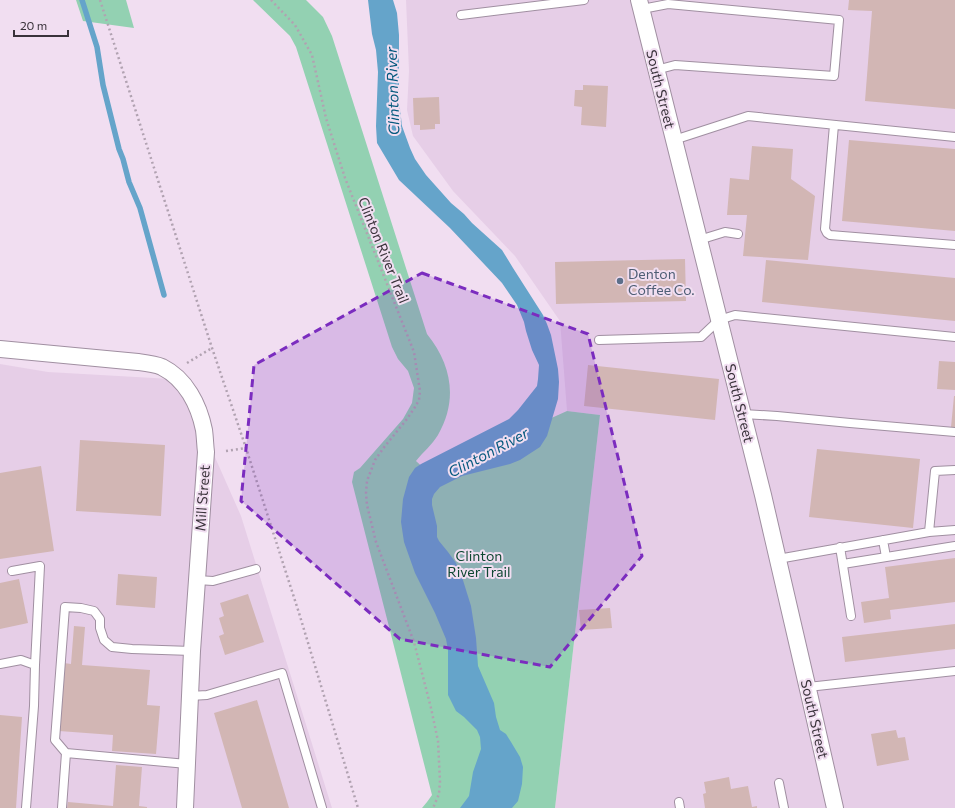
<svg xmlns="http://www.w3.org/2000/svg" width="955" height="808" viewBox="0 0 955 808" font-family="Commissioner,sans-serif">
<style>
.built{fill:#e6cee7}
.green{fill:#93d1b2}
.water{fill:#65a4ca}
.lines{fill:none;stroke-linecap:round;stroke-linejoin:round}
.stream{stroke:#65a4ca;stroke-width:5.5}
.building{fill:#d2b6b4}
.lane-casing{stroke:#a08fa1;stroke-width:10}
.street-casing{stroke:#a08fa1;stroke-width:18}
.path{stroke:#b1a2b1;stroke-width:2.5;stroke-dasharray:2 3;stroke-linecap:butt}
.lane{stroke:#fff;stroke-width:8}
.street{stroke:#fff;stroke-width:16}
.marked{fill:#7b2cbf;fill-opacity:0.2;stroke:#7b2cbf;stroke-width:3;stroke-dasharray:8 5;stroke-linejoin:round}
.service-dot{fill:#5c6f8a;stroke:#f1def1;stroke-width:1.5}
.labels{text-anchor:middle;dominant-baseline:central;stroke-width:4;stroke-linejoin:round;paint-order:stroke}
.street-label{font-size:14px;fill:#39323a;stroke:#f1def1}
.service-label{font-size:14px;fill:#4e5e75;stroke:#f1def1;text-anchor:start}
.park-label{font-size:14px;fill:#0e4731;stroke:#f1def1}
.water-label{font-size:15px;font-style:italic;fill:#05597e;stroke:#f1def1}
</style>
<rect width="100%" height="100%" fill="#f1def1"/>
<path class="built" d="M 406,0 L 955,0 L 955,808 L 555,808 L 600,415 L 567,411 L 560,321 L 515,256 L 453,191 L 413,136 L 407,110 L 409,71 Z
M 0,364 L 48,372 L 171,379 L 203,430 L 241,516 L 332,808 L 0,808 Z"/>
<path class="green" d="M 76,0 L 126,0 L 134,28 L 83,21 Z
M 253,0 L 306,0 L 323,17 L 332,36 L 427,334 C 452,365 458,400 438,435 C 432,445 423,452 416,461 L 429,473 L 567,411 L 600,415 L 555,808 L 422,808 L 427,802 L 432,795 L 352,482 L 354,472 L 360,468 L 403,419 L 412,403 L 414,388 L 408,371 L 398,359 L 392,347 L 296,47 L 290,36 Z"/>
<path class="water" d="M 368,0 L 393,0 L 397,13 L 399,35 L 399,100 L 402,126 L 410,148 L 415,159 L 426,175 L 451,203 L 464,214 L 472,223 L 502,250 L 513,268 L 543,315 L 547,324 L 551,335 L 558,369 L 559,382 L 558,399 L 547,436 L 540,447 L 520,460 L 510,464 L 462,476 L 440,487 L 434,494 L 432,499 L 432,505 L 437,526 L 437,537 L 439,541 L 448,552 L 456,563 L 462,577 L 471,606 L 476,638 L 478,666 L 494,703 L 496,717 L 500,730 L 506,734 L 511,742 L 520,757 L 523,767 L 522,784 L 518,801 L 512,808 L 460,808 L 469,796 L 473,772 L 481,749 L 480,737 L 477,730 L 464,717 L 456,711 L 448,695 L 448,650 L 446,639 L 435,613 L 415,573 L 404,542 L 401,522 L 403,499 L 409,477 L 415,468 L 421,464 L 509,419 L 518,410 L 537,386 L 538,379 L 539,365 L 532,350 L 526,331 L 524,322 L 517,305 L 502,283 L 450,228 L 399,180 L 377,143 L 376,126 L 378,72 L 376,50 L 372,34 Z"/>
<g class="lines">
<path class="stream" d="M 82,0 L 97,47 L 103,85 L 119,149 L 123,159 L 129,182 L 140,208 L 164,295"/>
</g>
<path class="building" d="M 849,0 L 955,0 L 955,109 L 865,101 L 872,11 L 848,10 Z
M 583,85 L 608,86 L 606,127 L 581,125 L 582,107 L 574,106 L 575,90 L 583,90 Z
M 439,97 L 440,124 L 435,124 L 435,129 L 420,130 L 420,125 L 414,125 L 413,98 Z
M 849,140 L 955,149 L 955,231 L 842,221 Z
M 752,146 L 793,149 L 791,179 L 815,196 L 808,260 L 743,256 L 747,215 L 727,215 L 730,178 L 749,180 Z
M 685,259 L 686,301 L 556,304 L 555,262 Z
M 766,260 L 955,278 L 955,321 L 762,302 Z
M 939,361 L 955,362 L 955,390 L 937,389 Z
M 588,365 L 719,379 L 715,420 L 584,406 Z
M 954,396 L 955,396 L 955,427 L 951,427 Z
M 80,440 L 165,445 L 161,516 L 76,511 Z
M 817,449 L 920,459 L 913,528 L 809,517 Z
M 41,466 L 54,551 L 0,559 L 0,473 Z
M 955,558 L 955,602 L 890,610 L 891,619 L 864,623 L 861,602 L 889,598 L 885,567 Z
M 118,574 L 157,577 L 155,608 L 116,605 Z
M 19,579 L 28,623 L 0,629 L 0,583 Z
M 248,594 L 264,642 L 225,655 L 219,636 L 224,634 L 219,618 L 224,616 L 220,603 Z
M 610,608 L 612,628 L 581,630 L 579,610 Z
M 955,624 L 955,649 L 845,662 L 842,637 Z
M 74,626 L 85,627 L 82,665 L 150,670 L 147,705 L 160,706 L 156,754 L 112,751 L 113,735 L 59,731 L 64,663 L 71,664 Z
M 257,700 L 289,808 L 242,808 L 214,713 Z
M 0,715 L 22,717 L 16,808 L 0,808 Z
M 896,730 L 898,738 L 905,737 L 909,760 L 877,766 L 871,734 Z
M 116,765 L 142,767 L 139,806 L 147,807 L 147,808 L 67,808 L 68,802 L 113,806 Z
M 729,777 L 731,789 L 748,786 L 752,807 L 757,806 L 757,808 L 705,808 L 703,794 L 706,793 L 704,782 Z"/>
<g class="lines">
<g class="lane-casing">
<path id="lane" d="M 642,9 L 668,4 L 839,20 L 834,76 L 675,65 L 656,70
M 461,15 L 584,0
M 834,125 L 825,229 L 827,233 L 830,235 L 955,245
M 674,140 L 748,116 L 955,137
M 699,240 L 725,232 L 738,234
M 599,340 L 701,337 L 719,320 L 735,315 L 955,337
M 743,414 L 777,416 L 850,423 L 955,432
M 929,532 L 935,471 L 955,470
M 883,540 L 886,557
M 840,547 L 851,616
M 778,559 L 929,532 L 955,530
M 843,564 L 955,546
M 12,571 L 40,566 L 35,665
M 197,580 L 213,581 L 256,569
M 0,664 L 21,660 L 35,665 L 34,706 L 26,808
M 808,687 L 955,671
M 190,696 L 207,695 L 282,673 L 322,808
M 66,753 L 55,740 L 65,607 L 81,608 L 94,611 L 100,619 L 100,628 L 104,640 L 112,647 L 132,649 L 192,651
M 779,783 L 784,808
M 679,802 L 680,808
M 62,808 L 66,753 L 187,764"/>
</g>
<g class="street-casing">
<path id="street" d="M 639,0 L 763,495 L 810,698 L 835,808
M 0,349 L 138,362 C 146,363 155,364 162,367 C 186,379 199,405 204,430 C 205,437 205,444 206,452 L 192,651 L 185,808"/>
</g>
<path class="path" d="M 100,0 L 212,348 L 246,448 L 299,613 L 358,808
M 271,0 L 295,25 L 312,55 L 326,118 L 345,178 L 414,352 L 420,391 L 419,400 L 415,407 L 407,419 L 385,446 L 375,460 L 367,481 L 366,493 L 367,505 L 376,542 L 414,642 L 431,708 L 438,741 L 440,781 L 439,794 L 433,808
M 187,363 L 212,348
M 226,451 L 246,448"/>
<use href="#lane" class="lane"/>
<use href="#street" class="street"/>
</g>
<path class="marked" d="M 422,273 L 588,334 L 642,556 L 550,667 L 400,639 L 241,501 L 254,365 Z"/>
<circle class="service-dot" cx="620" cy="281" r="4"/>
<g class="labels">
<g class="street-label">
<text transform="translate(661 89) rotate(76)">South Street</text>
<text transform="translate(384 250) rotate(68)">Clinton River Trail</text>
<text transform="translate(740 403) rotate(76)">South Street</text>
<text transform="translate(202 498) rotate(-86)">Mill Street</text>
<text transform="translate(815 719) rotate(77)">South Street</text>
</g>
<g class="service-label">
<text x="628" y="273">Denton<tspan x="628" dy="16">Coffee Co.</tspan></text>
</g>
<g class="park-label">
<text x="479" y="555">Clinton<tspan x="479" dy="16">River Trail</tspan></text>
</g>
<g class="water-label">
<text transform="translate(392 91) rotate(-92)">Clinton River</text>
<text transform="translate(488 452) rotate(-28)">Clinton River</text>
</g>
</g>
<path d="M14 30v6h54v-6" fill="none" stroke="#39323a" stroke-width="2"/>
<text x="20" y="30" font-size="12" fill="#39323a" stroke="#f1def1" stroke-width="3" paint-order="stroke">20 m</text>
</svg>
